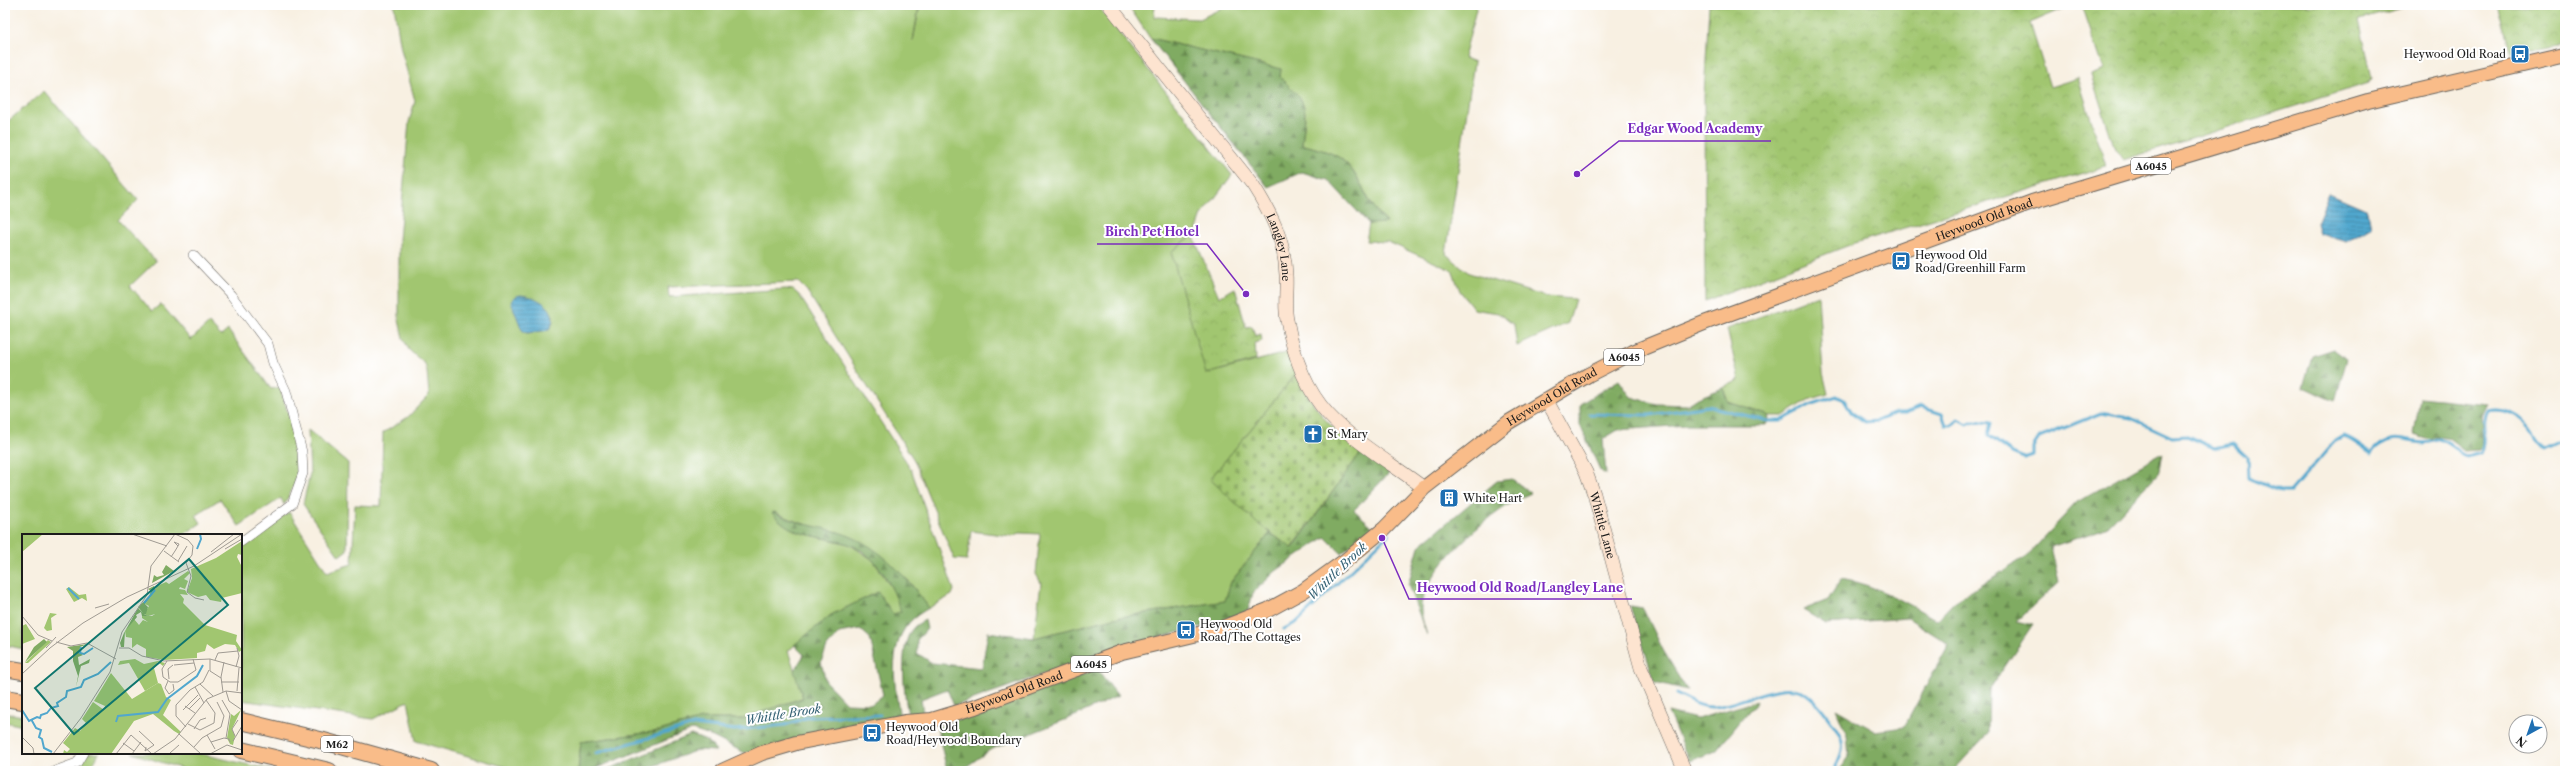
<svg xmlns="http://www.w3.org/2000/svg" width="2570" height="776" viewBox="0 0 2570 776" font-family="'Libre Caslon Text',serif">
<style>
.grass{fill:#a1c670;stroke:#5e7146;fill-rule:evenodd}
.forest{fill:url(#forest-firs);stroke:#4e643f;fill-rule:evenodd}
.cemetery{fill:url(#cemetery-stones);stroke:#5e7146}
.park{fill:url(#park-crowns);stroke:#5e7146}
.water{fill:url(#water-rules);stroke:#366275}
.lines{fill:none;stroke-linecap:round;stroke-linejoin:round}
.stream{stroke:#51a7ce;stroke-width:3}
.street-casing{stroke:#696661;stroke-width:10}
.secondary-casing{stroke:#696661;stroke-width:14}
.primary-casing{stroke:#696661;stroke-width:16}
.highway-casing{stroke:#696661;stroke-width:18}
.street{stroke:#fff;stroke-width:9}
.secondary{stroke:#fde4d0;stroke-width:13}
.primary{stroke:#f9bc89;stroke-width:14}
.highway{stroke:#f9bc89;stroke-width:16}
.labels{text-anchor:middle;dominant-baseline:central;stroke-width:4;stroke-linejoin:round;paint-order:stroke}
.shield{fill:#fff;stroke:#606060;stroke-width:1}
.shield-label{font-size:10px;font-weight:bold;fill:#1c1c1c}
.poi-label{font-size:11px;fill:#1c1c1c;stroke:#fff;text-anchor:start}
.street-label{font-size:11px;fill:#1c1c1c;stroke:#fff}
.water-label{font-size:12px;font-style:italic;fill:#366275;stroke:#fff}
.inset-river{fill:none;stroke:#51a7ce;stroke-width:2}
.inset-road{fill:none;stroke:#a09b93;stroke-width:1}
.view{fill:#0f766e;fill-opacity:0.15;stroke:#0f766e;stroke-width:2}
.inset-edge{fill:none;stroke:#1c1c1c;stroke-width:2}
.leader{fill:none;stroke:#7b2cbf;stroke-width:1.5}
.callout-dot{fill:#7b2cbf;stroke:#fff;stroke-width:1.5}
.callout-label{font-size:12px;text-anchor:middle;font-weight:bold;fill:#7b2cbf;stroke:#fff;stroke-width:4;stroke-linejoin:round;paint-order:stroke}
</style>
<defs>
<pattern id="forest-firs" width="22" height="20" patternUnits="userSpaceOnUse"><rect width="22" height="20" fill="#80ab62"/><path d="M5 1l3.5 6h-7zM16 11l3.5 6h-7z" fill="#688a50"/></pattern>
<pattern id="cemetery-stones" width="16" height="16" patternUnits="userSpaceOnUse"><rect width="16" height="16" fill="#a1c670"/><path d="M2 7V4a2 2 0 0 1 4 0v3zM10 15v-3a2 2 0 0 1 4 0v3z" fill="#8aaa60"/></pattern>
<pattern id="park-crowns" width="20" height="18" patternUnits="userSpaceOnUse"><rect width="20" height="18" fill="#a1c670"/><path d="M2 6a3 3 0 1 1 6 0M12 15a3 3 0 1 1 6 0" fill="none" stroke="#8aaa60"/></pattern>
<pattern id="water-rules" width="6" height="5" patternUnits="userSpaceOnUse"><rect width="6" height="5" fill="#51a7ce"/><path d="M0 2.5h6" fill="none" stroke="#4287a6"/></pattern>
</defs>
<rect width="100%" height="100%" fill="#fff"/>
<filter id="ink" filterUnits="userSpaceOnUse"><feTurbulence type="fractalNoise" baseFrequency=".025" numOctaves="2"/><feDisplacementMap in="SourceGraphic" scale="8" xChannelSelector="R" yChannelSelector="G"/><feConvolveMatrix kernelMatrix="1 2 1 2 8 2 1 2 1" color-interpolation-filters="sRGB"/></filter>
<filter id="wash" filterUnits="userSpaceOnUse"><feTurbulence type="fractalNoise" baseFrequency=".012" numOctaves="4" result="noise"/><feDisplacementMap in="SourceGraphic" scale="16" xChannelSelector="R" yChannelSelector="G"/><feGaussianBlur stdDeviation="0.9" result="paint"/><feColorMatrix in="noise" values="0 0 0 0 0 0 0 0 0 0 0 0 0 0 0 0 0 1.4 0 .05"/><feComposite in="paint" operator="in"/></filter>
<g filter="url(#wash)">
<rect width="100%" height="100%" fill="#f8f0e2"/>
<path class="grass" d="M 394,5 L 919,5 L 913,41 L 920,5 L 1097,5 L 1232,175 L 1202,215 L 1196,232 L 1171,252 L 1207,374 L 1289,352 L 1296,374 L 1210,479 L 1270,533 L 1231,582 L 1225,601 L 1114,618 L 1034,638 L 1041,583 L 1036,574 L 1040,534 L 1020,533 L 1012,536 L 971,531 L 967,560 L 954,559 L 914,460 L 807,291 L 798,282 L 668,287 L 669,297 L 786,289 L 793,290 L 799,295 L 911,469 L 954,590 L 952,595 L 929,608 L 908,580 L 838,532 L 810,527 L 774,512 L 798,532 L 849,544 L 873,560 L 895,593 L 902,612 L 893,614 L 878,592 L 831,615 L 788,651 L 804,697 L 742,719 L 701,719 L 659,731 L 581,742 L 578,771 L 520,771 L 416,741 L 408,701 L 373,719 L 241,700 L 241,546 L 289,512 L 327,572 L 352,564 L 355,505 L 381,506 L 383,433 L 408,417 L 429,395 L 427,371 L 425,364 L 409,350 L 403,338 L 399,320 L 399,240 L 409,122 L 415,101 L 401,49 ZM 553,315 L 553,323 L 549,330 L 527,333 L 522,330 Z
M 1128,5 L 1155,5 L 1154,17 L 1200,19 L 1228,5 L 1477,5 L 1464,58 L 1474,62 L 1446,254 L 1469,273 L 1546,297 L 1575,299 L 1568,323 L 1517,346 L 1514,325 L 1498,313 L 1474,309 L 1460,291 L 1452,270 L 1388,242 L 1366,241 L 1369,224 L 1387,222 C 1366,207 1362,173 1340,158 C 1330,151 1313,148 1302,144 C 1307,103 1309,106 1280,77 L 1281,69 L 1150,38 Z
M 44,91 L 138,200 L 118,220 L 156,261 L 130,286 L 152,311 L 161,304 L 191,340 L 209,323 L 221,336 L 228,330 L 271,389 L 280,387 C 286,409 300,446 299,467 C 298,480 290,494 284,505 L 281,498 L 239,526 L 220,499 L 196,515 L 201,523 L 183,535 L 23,535 L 23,649 L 5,645 L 5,121 L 7,122 Z
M 1818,295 L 1823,373 L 1828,394 L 1808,400 L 1783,416 L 1770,416 L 1728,402 L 1723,388 L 1739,380 L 1727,329 Z
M 308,430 L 348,463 L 347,550 L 339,556 L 303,504 L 310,474 Z
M 5,713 L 23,716 L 23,726 L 5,722 Z
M 87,753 L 99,753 C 92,769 87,771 70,771 L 80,765 Z
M 132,753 L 197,753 L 276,771 L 189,771 Z"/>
<path class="forest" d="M 1150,38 L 1281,69 L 1280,77 C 1310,107 1306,103 1302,144 C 1313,148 1330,151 1340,158 C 1362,174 1366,207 1387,223 L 1369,224 L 1328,180 L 1302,172 L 1268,187 Z
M 2333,349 L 2347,359 L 2335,401 L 2303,387 L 2312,356 Z
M 1619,380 L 1631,397 L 1657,404 L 1687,405 L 1698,398 L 1723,388 L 1728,402 L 1770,416 L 1766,425 L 1687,425 L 1618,430 L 1603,439 L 1606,475 L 1600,470 L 1580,425 L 1580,404 Z
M 2420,397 L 2487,404 L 2481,417 L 2483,445 L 2479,449 L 2464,450 L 2450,439 L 2440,437 L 2430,440 L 2414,435 Z
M 1361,452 L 1390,472 L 1354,510 L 1374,528 L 1341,553 L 1325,537 L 1276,571 L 1253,593 L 1248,611 L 1212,624 L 1120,647 L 954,706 L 947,689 L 921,699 L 923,713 L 908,715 C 904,694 898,643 914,627 C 917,624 922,622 925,620 L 927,629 L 917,640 L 917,653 L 932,663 L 982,668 L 988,632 L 1034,638 L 1114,618 L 1225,601 L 1231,582 L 1270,533 L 1293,548 Z
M 2163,453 L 2160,471 L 2106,528 L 2051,547 L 2059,582 L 2016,621 L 2033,625 L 1989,690 L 1988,733 L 1953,771 L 1839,771 L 1849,757 L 1847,735 L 1836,709 L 1875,731 L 1904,727 L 1949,644 L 1908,618 L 1826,624 L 1803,610 L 1828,600 L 1841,579 C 1877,585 1905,602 1937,620 L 1954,602 L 2027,556 L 2077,502 Z
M 1512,479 L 1531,493 C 1494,508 1432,562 1422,601 C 1419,611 1424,625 1427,635 L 1408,585 L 1419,546 L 1497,481 Z
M 774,512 C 798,525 814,525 838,532 C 879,544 905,575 929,608 C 922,612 914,617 909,623 C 887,648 895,688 900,718 L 745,753 L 713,737 L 692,730 L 589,771 L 578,771 L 581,742 L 659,731 L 701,719 L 742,719 L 803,698 L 794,671 L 804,655 L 794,645 L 831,615 L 878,592 L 893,614 L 901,612 C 893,586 876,553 848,544 C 818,534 794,539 772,513 ZM 860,629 L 870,638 L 883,695 L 872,704 L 846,703 L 826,682 L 821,662 L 827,647 L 839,633 Z
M 1630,606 L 1643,608 L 1663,650 L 1687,690 L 1655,682 Z
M 1097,669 L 1118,696 L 1077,715 L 990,750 L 960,771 L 947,771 L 937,727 Z
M 1757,701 L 1716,751 L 1689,761 L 1668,712 L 1697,719 Z
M 691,735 L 709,742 L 716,751 L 698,750 L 639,771 L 604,771 Z"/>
<path class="cemetery" d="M 1296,374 C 1315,409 1329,428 1361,452 L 1292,548 L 1258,524 L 1210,479 Z"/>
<path class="park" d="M 1709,5 L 2072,5 L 2030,23 L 2050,87 L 2078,78 L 2106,166 L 1852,244 L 1705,301 L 1704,96 Z
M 2082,5 L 2413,5 L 2359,20 L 2372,78 L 2369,83 L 2123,160 L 2115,149 L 2091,75 L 2104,70 Z
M 2497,5 L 2565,5 L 2565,42 L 2511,53 Z
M 1193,235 L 1219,297 L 1235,288 L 1246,327 L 1252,326 L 1255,336 L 1261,334 L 1262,341 L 1255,343 L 1256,360 L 1206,374 L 1171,252 Z"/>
<path class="water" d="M 2329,193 L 2368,210 L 2371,227 L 2346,242 L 2320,234 L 2317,223 Z
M 520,295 C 538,296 562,310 549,330 L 527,333 L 522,330 L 511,302 L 514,297 Z"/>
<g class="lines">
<path class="stream" d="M 1589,414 L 1650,415 L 1708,406 L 1768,421 L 1781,421 L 1810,405 L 1837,396 L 1844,400 L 1851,412 L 1865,422 L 1877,421 L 1896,413 L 1905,413 L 1921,407 L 1942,414 L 1946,425 L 1953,425 L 1958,419 L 1967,424 L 1974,421 L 1991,423 L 1988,435 L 2012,453 L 2024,458 L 2033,455 L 2033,447 L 2039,438 L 2101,413 L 2131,418 L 2172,437 L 2187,436 L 2215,448 L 2233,444 L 2247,457 L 2248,478 L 2282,492 L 2291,492 L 2334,442 L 2344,436 C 2354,439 2363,448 2372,453 C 2396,424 2413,452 2439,439 C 2450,443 2456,451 2467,456 L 2481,452 C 2489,439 2479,424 2487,411 C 2501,408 2515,413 2526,423 C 2535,431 2535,441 2546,447 L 2565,438
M 1284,629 L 1297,622 L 1389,534
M 1676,694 C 1687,699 1701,708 1714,707 C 1738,705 1779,681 1801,691 C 1813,696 1824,711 1831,721 C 1847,742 1845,750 1833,771
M 596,753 L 694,725 L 735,730 L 785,725 L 808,717 L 880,715"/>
</g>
</g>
<g filter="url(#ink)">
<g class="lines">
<g class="street-casing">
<path id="street" d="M 193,255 L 231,295 L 268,344 L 273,363 L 286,391 L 302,452 L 303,473 L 292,504 L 241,542
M 55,771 L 77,763 L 83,753"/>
</g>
<g class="secondary-casing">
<g id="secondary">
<path id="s1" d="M 1109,5 L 1253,185 C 1271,213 1285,241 1286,275 C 1287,290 1284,306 1287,320 C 1293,353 1305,389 1328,414 C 1354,442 1394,465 1424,488"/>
<path id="s2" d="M 1546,399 L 1586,472 L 1594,494 L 1641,668 L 1685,771"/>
</g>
</g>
<g class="primary-casing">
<g id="primary">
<path id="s3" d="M 722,771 L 762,753 L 796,743 L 905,722 L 932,720 L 975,707 L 1122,652 L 1219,629 L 1268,610 L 1303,591 L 1346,560 L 1384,529 L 1424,488 L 1509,422 L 1588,375 L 1633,352 L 1704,323 L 2032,202 L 2368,101 L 2565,55"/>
</g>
</g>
<g class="highway-casing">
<path id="highway" d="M 5,668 L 23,671
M 5,698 L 23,701
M 241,721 L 320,740 L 431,771
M 241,750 L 329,771"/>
</g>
<use href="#street" class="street"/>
<use href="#secondary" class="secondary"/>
<use href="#primary" class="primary"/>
<use href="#highway" class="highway"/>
</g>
</g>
<defs>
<g id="bus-square" transform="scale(1)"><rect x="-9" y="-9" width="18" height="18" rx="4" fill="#1f6fb2" stroke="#fff"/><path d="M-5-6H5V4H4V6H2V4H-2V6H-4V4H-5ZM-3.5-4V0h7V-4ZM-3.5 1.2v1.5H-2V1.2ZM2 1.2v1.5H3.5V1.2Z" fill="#fff"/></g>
<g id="church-square" transform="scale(1)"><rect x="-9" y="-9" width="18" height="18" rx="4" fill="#1f6fb2" stroke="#fff"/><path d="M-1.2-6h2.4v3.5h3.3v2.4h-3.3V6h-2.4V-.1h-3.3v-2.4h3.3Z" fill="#fff"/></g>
<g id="building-square" transform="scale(1)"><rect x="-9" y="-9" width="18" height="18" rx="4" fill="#1f6fb2" stroke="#fff"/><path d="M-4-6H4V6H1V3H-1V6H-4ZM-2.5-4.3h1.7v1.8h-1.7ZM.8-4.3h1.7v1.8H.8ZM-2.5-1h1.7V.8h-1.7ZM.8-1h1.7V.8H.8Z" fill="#fff"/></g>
</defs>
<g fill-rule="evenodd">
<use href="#bus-square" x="2520" y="54"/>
<use href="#bus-square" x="1901" y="261"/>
<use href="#church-square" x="1313" y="434"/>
<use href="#building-square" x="1449" y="498"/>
<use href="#bus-square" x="1186" y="630"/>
<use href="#bus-square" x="872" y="733"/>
</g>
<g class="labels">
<g class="shield">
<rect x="2131" y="158" width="40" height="16" rx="3"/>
<rect x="1604" y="349" width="40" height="16" rx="3"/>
<rect x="1071" y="656" width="40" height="16" rx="3"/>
<rect x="321" y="736" width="32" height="16" rx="3"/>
</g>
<g class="shield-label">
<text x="2151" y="166">A6045</text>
<text x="1624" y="357">A6045</text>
<text x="1091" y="664">A6045</text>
<text x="337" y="744">M62</text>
</g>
<g class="poi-label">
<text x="2506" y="54" text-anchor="end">Heywood Old Road</text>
<text x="1915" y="255">Heywood Old<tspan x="1915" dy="13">Road/Greenhill Farm</tspan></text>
<text x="1327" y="434">St Mary</text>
<text x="1463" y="498">White Hart</text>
<text x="1200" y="624">Heywood Old<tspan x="1200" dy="13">Road/The Cottages</tspan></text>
<text x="886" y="727">Heywood Old<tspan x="886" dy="13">Road/Heywood Boundary</tspan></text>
</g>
<g class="street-label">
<text stroke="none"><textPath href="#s3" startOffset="1396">Heywood Old Road</textPath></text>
<text stroke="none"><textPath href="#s1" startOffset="299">Langley Lane</textPath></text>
<text stroke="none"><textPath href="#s3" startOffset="928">Heywood Old Road</textPath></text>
<text stroke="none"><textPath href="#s2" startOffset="139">Whittle Lane</textPath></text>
<text stroke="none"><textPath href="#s3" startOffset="304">Heywood Old Road</textPath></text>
</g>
<g class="water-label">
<text transform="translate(1337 571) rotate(-44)">Whittle Brook</text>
<text transform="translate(783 714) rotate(-9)">Whittle Brook</text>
</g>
</g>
<g transform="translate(22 534)">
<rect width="220" height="220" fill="#f8f0e2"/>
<path d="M 0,0 L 21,0 L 0,18 ZM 220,7 L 220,21 L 216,20 L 215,23 L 220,33 L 220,59 L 200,64 L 199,68 L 188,66 L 184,61 L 176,63 L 165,58 L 170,44 L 169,35 L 194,24 ZM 166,37 L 168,39 L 162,45 L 166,47 L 163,55 L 158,53 L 157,55 L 163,56 L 166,61 L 158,60 L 162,65 L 161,69 L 183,91 L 215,101 L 214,107 L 220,116 L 217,118 L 213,111 L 203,110 L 192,115 L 185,110 L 183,117 L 175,119 L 175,124 L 143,126 L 124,123 L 124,115 L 115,110 L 110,114 L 110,104 L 104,103 L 103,97 L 112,85 L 117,91 L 121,86 L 126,88 L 120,84 L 120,82 L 130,82 L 133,80 L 126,82 L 122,80 L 127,72 L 123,70 L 134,56 L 133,53 L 144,48 L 147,50 ZM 47,53 L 57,61 L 64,60 L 65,67 L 60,64 L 52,68 L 44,55 ZM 28,79 L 35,80 L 29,84 L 30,96 L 25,97 L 22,94 ZM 4,90 L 13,105 L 0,110 L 0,92 ZM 26,106 L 29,108 L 6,129 L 3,129 ZM 113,125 L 122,130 L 136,127 L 143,129 L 141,132 L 136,128 L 132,134 L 136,149 L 123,157 L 107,129 L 96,131 L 98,127 Z" fill="#a1c670"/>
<path d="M 144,31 L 152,37 L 130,49 L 132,41 L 135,43 L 142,41 L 140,38 ZM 132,52 L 134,56 L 123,70 L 126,73 L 124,80 L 122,80 L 126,82 L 134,80 L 125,82 L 120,82 L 119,78 L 114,81 L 115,83 L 103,97 L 102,113 L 99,113 L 98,109 L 102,99 L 116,74 L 121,79 L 116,73 L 127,63 L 129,57 L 126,55 ZM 22,105 L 25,108 L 3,128 L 12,113 ZM 66,110 L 58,113 L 58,119 L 61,121 L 56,123 L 57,131 L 68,125 L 67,129 L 59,132 L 54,153 L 56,142 L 51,127 L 51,117 L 45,113 Z" fill="#80ab62"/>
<path d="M 89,139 L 110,165 L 136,149 L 139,150 L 144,163 L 149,166 L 141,181 L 159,198 L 157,200 L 152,197 L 131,180 L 112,187 L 89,220 L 41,220 L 42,216 L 45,218 L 48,215 L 41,209 L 53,194 L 58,197 L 62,192 L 64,189 L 60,185 L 71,168 L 82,176 L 83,172 L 72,167 ZM 219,176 L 210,195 L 213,202 L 211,211 L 208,210 L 205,204 L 209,180 L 212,182 Z" fill="#a1c670"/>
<path class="inset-river" d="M 175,15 L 179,5 L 178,0M 46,54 L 57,65M 122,69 L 133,56M 59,113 L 58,119 L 62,120 L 71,114M 0,176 L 7,187 L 15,183 L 18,184 L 19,181 L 25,179 L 29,174 L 36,172 L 35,169 L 44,163 L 45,157 L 59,153 L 62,146 L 76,140 L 89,128M 9,185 L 14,194 L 19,196 L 17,203 L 20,205 L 22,214 L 30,218M 94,188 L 96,182 L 136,178 L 145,165 L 175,142 L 181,131"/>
<path class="inset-road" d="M 110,0 L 145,12M 153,0 L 166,6 L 171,12 L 170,21 L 164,29 L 169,42 L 165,58 L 173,64 L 182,66M 203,15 L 220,5M 142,17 L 157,28M 189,18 L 212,0M 149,23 L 153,17 L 156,12 L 157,10 L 152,8 L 156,12M 156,27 L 165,12M 73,74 L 87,70M 0,82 L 16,101 L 30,107M 34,108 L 49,112 L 65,109 L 94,125M 24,114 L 34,103M 97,114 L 107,114 L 120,122 L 142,127 L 188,125 L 220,134M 188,125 L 188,137 L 199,144M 193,126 L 196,119 L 216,117M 145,127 L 140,135 L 141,143 L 148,148 L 156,148 L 174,136 L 171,125M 152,131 L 172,129M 214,133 L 217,122 L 215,114M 0,140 L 28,114 L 61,89 L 105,63 L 172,32 L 220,0M 147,145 L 146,135 L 151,131M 146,147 L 143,154 L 147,160 L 152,156 L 151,150M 199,148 L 217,148M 178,150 L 191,162M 173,153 L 182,169M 204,157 L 207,167 L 220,176M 215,157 L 217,134M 201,158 L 199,143 L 202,128M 200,166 L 208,180 L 204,204M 163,172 L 173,179M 167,175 L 178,164M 161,176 L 176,161M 166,190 L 178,196 L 192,189 L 193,179 L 184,166M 164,193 L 154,182 L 154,171 L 168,156 L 181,148 L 187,136M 172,195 L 178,186 L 184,184M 117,197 L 132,211 L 123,217 L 124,213M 157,200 L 179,220M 185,201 L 193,215M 213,202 L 210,195 L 216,186M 0,203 L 11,214 L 12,220M 211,207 L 220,192M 189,208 L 202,204 L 207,205 L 208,208M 101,209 L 112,217M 172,213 L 180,204 L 199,193 L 202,182 L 195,168M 148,219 L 157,211M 31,220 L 59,184 L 88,138 L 100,98 L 125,61 L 129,32 L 153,0M 94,220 L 109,201 L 130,220M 110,220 L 119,208M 131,220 L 153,205 L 185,165 L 204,157 L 220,159M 188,220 L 205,211 L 220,216"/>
<path class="view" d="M 167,25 L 206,71 L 52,200 L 13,154 Z"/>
<rect width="220" height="220" class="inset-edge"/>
</g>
<path class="leader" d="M1577 174L1619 141H1771M1246 294L1207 244H1097M1382 538L1409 599H1632"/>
<g class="callout-dot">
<circle cx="1577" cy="174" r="4"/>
<circle cx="1246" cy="294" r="4"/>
<circle cx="1382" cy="538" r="4"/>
</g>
<g class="callout-label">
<text x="1695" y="133">Edgar Wood Academy</text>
<text x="1152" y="236">Birch Pet Hotel</text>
<text x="1520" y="592">Heywood Old Road/Langley Lane</text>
</g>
<rect width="2570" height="776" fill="none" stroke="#fff" stroke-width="20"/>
<g transform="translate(2528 734) rotate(220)"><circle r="19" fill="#ffffff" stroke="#a4a4a4"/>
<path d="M0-3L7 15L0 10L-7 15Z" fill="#1f6fb2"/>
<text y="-6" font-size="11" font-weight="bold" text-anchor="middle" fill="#1c1c1c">N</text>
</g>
</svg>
